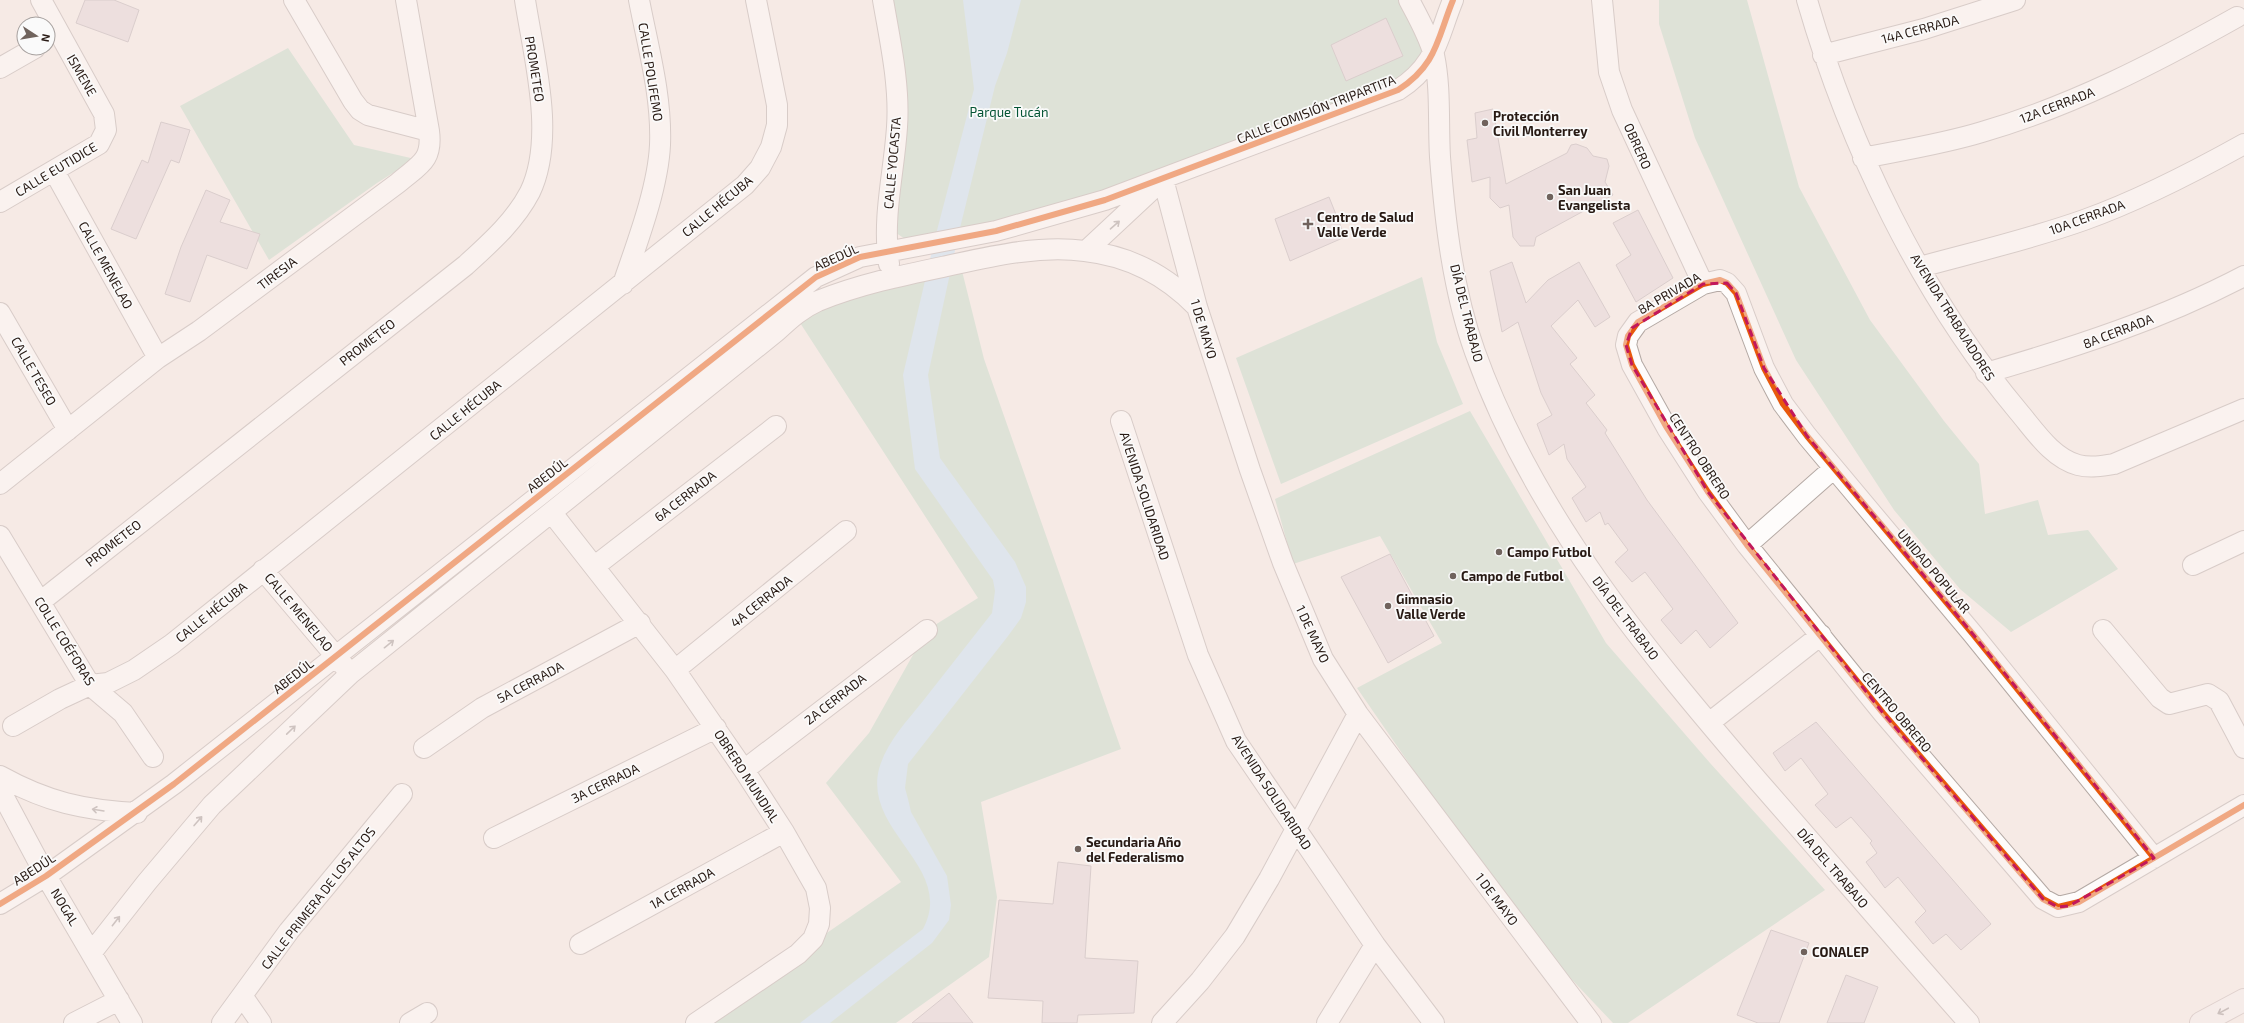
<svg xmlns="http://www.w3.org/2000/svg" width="2244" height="1023" viewBox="0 0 2244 1023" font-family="'Exo 2',sans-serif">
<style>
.green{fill:#c0dac6}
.water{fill:#c4dff4}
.building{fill:#e2d2d6;stroke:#b8acad}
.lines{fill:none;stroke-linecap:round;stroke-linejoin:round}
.minor-casing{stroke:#b4a9a4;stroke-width:22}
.major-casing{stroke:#c4b4b0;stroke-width:24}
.minor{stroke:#fefcfb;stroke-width:20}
.major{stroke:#f6efee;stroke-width:22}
.cycleway-casing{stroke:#fafafa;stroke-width:8}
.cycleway{stroke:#e8590c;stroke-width:6}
.oneway{stroke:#9e9693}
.oneway2{stroke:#998f8c}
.marked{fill:none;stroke:#c2185b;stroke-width:3;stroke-dasharray:8 5;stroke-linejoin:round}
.poi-dot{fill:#70635d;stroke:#fafafa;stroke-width:1.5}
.labels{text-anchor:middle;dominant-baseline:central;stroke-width:3.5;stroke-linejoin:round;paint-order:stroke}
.street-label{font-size:13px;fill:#281a14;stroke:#fafafa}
.park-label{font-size:13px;fill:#045434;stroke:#fafafa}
.poi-label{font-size:13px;font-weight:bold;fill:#281a14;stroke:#fafafa;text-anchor:start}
</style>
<rect width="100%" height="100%" fill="#f6eae5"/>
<path class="green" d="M 883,0 L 1409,0 L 1428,38 L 1416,66 L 1398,90 L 1105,200 L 905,239 L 886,226 L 893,159 Z
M 1659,0 L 1747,0 L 1799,187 L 1870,320 L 1944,421 L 1979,464 L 1985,514 L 2038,500 L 2048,535 L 2088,530 L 2118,569 L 2011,632 L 1960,589 L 1894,510 L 1796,360 L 1695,138 L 1659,24 Z
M 288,48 L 354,145 L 415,159 L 377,183 L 269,260 L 180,106 Z
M 960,263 L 984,359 L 1121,749 L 981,802 L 997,897 L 989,957 L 896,1023 L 696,1023 L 901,882 L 826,783 L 869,733 L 927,630 L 978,598 L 795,315 Z
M 1422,277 L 1437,342 L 1463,404 L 1281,484 L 1236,358 Z
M 1470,411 L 1606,643 L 1710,763 L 1825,890 L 1628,1023 L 1613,1023 L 1522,927 L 1357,688 L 1442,643 L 1380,536 L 1293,564 L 1275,499 Z"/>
<path class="water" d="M 963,0 L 1021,0 L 1007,53 L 995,86 L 959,232 L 928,375 L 940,458 L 1015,562 L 1026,587 L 1026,602 L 1021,618 L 1008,636 L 908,764 L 905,788 L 908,799 L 911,812 L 947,876 L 951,905 L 949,920 L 932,943 L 830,1023 L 800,1023 L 923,929 C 956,867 863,832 879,769 C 886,743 907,721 923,701 C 946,672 969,642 992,613 L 995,591 L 993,580 L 915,469 L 903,375 L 935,238 L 974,89 Z"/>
<path class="building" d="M 85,0 L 114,0 L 139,10 L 128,42 L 76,23 Z
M 1386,18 L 1403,56 L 1346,81 L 1331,45 Z
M 1493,109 L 1506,184 L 1567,153 L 1571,145 L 1576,144 L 1587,148 L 1593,156 L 1607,159 L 1609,166 L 1605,182 L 1613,195 L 1536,237 L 1534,246 L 1520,246 L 1513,237 L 1509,205 L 1500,208 L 1490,198 L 1490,177 L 1472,182 L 1467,140 L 1477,138 L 1475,113 Z
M 161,122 L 190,130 L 179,163 L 171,160 L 136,239 L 111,229 L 142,160 L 148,163 Z
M 206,190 L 230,200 L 220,222 L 260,234 L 247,269 L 207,255 L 190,302 L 165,294 L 181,247 Z
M 1329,197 L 1345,237 L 1290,261 L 1275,219 Z
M 1638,210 L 1673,278 L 1636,302 L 1616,265 L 1631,255 L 1613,223 Z
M 1512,262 L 1526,303 L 1548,280 L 1579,262 L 1610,317 L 1595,327 L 1578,300 L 1551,326 L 1577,358 L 1570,364 L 1595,395 L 1586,403 L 1607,430 L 1605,433 L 1647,500 L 1738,623 L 1710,648 L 1696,630 L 1681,644 L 1661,620 L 1673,609 L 1645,572 L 1632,582 L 1615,562 L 1628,550 L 1608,523 L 1605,525 L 1600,512 L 1586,522 L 1572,498 L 1586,487 L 1567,459 L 1564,444 L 1549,455 L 1537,424 L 1552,415 L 1541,393 L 1518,322 L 1502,332 L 1490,271 Z
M 1390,554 L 1434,636 L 1388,663 L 1341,577 Z
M 1816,722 L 1991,924 L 1961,950 L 1946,934 L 1933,944 L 1915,922 L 1926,911 L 1898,877 L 1885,888 L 1866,862 L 1877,853 L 1870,843 L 1872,841 L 1851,817 L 1836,828 L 1815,805 L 1828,794 L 1801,758 L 1785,771 L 1773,753 Z
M 1058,862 L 1091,866 L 1085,958 L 1138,961 L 1134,1013 L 1078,1015 L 1077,1023 L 1042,1023 L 1043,1001 L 988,998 L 999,900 L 1053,904 Z
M 1771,930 L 1809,943 L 1779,1023 L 1758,1023 L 1737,1015 Z
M 1846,975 L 1878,987 L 1864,1023 L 1827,1023 Z
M 949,993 L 973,1023 L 912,1023 Z"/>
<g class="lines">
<g class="minor-casing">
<path id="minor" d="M 294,0 L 353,101 L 360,110 L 368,115 L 429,131
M 883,0 C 890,41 900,85 897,127 C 894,173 882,218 889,264
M 1409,0 C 1418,17 1429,36 1434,55 C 1441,88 1438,123 1440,157 C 1445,222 1453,291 1475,352 C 1534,517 1647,651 1759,782 C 1829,862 1898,943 1969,1023
M 1602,0 L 1609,72 L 1622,110 L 1703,284
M 1807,0 C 1849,145 1921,295 2018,411 C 2035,431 2052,458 2078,465 C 2090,468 2102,466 2114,464 L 2244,409
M 1823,55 L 1924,29 L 2015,0
M 0,68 L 35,48
M 1863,158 C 1903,150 1943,144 1982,132 C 2072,106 2155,63 2237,17
M 54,171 L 158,358
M 1163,179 L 1197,307 L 1250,470 L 1283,563 L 1323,659 L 1358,714 L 1591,1023
M 0,202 L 99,144 L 106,130 L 104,114 L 41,0
M 1086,251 L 1159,183
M 1920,267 C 1975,252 2031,239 2084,220 C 2140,200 2192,173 2244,144
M 623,284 C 637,243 658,188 660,145 C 662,96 648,47 639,0
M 0,313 L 68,430
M 1986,373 C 2075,347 2162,319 2244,276
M 1121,421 L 1198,655 L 1236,741 L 1375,945 L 1434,1023
M 0,484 L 158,358 L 199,331 L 398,183 C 419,165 433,161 429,131 L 406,0
M 552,513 L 675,670 L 744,770 L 784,832 L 816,888 L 820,908 L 819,924 L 813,939 L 798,954 L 696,1023
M 0,536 L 90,685 L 123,713 L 153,757
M 1747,545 L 1833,469
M 2193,565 L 2244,541
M 595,566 L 776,426
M 263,570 L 344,666
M 40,602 L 466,265 C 490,243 515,221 530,192 C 556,138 534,58 525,0
M 2103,630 L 2160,698 L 2169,704 L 2208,694 L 2219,701 L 2244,748
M 675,670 L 846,531
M 1709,723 L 1821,635
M 13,726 L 60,699 L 90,685 L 108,683 L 134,670 L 172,644 L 745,185 L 760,168 L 771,147 L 777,125 L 777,105 L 756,0
M 424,748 L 482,708 L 640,623
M 744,770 L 927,630
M 0,776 C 47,802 83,810 137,813
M 0,790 L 46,876 L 132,1023
M 494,838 L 716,728
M 2154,858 L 1972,633 L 1807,436 L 1783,404 L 1764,368 L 1736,293 L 1727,283 L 1720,280 L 1703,284 L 1638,322 L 1628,336 L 1626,345 L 1632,365 L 1667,428 L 1708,492 L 1747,545 L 1883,713 L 2043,899 L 2058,907 L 2079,902 L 2244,805
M 0,904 L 46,876 L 174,784 L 816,277 L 860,257 L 996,231 L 1105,200 L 1398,90 C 1437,65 1437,39 1453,0
M 580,944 L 784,832
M 92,952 L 147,882 L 212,805 L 350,674 L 777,331 C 790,319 802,308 818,301 C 860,284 904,275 947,266 C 993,256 1039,245 1085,251 C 1130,256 1166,275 1197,307
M 243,997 L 261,1023
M 74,1023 L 119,1000
M 222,1023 L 289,931 L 402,794
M 410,1023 L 427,1013
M 1162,1023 L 1200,981 L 1235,936 L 1269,879 L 1358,714
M 1327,1023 L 1375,945"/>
</g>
<g class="major-casing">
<path id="major" d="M 2201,1023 L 2244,1000"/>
</g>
<use href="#minor" class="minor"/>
<use href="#major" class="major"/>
<g class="cycleway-casing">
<path id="cycleway" d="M 2154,858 L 1972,633 L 1807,436 L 1783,404 L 1764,368 L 1736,293 L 1727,283 L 1720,280 L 1703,284 L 1638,322 L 1628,336 L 1626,345 L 1632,365 L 1667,428 L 1708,492 L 1747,545 L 1883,713 L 2043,899 L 2058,907 L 2079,902 L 2244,805
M 0,904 L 46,876 L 174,784 L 816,277 L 860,257 L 996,231 L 1105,200 L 1398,90 C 1437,65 1437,39 1453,0"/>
</g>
<use href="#cycleway" class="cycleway"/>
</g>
<defs><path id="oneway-shaft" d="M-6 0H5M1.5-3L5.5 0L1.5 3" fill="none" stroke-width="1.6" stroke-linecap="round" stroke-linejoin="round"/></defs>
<g class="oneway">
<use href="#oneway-shaft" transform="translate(1115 225) rotate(-41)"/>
<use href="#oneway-shaft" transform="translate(389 644) rotate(-39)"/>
<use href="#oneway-shaft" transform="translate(291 730) rotate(-44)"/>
<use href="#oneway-shaft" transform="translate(98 810) rotate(-171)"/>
<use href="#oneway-shaft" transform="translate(198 821) rotate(-49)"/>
<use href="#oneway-shaft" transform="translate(116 921) rotate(-52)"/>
</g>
<use class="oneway2" href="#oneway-shaft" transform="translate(2223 1011) rotate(152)"/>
<path d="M0 0H2244V1023H0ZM 1727,283 L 1736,293 L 1764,368 L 1807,436 L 1972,633 L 2154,858 L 2069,906 L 2058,907 L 2043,899 L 1883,713 L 1708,492 L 1632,365 L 1626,345 L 1632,328 L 1703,284 Z" fill="#f6eae5" fill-opacity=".55" fill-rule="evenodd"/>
<path class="marked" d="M 1727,283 L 1736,293 L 1764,368 L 1807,436 L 1972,633 L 2154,858 L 2069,906 L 2058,907 L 2043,899 L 1883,713 L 1708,492 L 1632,365 L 1626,345 L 1632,328 L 1703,284 Z"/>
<g class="poi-dot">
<circle cx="1485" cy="123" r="4"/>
<circle cx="1550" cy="197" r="4"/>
<path d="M1306 218h4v4h4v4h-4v4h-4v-4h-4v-4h4z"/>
<circle cx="1499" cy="552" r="4"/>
<circle cx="1453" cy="576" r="4"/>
<circle cx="1388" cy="606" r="4"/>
<circle cx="1078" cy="849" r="4"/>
<circle cx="1804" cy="952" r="4"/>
</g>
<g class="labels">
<g class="street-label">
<text transform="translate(1920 29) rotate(-15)">14A CERRADA</text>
<text transform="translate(535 69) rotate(81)">PROMETEO</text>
<text transform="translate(651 72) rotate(81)">CALLE POLIFEMO</text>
<text transform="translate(82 75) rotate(60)">ISMENE</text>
<text transform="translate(2057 105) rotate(-21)">12A CERRADA</text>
<text transform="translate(1316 109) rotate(-21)">CALLE COMISIÓN TRIPARTITA</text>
<text transform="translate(1638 146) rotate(66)">OBRERO</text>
<text transform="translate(892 163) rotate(-85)">CALLE YOCASTA</text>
<text transform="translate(56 169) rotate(-31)">CALLE EUTIDICE</text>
<text transform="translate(717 206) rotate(-40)">CALLE HÉCUBA</text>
<text transform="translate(2087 217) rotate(-20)">10A CERRADA</text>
<text transform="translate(836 257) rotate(-24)">ABEDÚL</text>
<text transform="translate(106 265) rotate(61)">CALLE MENELAO</text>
<text transform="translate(277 273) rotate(-37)">TIRESIA</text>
<text transform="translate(1669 293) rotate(-30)">8A PRIVADA</text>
<text transform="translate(1467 313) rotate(76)">DÍA DEL TRABAJO</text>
<text transform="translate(1953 317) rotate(58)">AVENIDA TRABAJADORES</text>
<text transform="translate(1204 329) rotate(73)">1 DE MAYO</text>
<text transform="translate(2118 331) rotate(-21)">8A CERRADA</text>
<text transform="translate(367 342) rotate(-38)">PROMETEO</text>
<text transform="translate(34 371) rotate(60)">CALLE TESEO</text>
<text transform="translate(465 410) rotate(-39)">CALLE HÉCUBA</text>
<text transform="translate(1700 456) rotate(57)">CENTRO OBRERO</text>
<text transform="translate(547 475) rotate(-38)">ABEDÚL</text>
<text transform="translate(685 496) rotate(-38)">6A CERRADA</text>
<text transform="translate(1145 496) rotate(72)">AVENIDA SOLIDARIDAD</text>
<text transform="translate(113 543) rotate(-38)">PROMETEO</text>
<text transform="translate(1934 571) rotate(50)">UNIDAD POPULAR</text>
<text transform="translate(761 601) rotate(-39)">4A CERRADA</text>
<text transform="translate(211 612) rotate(-39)">CALLE HÉCUBA</text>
<text transform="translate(299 612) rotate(50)">CALLE MENELAO</text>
<text transform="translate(1626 618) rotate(53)">DÍA DEL TRABAJO</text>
<text transform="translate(1313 634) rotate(65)">1 DE MAYO</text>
<text transform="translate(65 641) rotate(58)">COLLE COÉFORAS</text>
<text transform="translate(293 676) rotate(-38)">ABEDÚL</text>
<text transform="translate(530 682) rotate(-28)">5A CERRADA</text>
<text transform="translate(835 699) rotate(-38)">2A CERRADA</text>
<text transform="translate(1897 712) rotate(50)">CENTRO OBRERO</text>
<text transform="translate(747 776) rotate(57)">OBRERO MUNDIAL</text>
<text transform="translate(605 783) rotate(-26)">3A CERRADA</text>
<text transform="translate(1272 792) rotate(57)">AVENIDA SOLIDARIDAD</text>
<text transform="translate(1833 868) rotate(49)">DÍA DEL TRABAJO</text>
<text transform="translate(34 869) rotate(-33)">ABEDÚL</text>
<text transform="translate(682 888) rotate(-29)">1A CERRADA</text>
<text transform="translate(318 898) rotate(-52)">CALLE PRIMERA DE LOS ALTOS</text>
<text transform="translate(1497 899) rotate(53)">1 DE MAYO</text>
<text transform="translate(65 907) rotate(59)">NOGAL</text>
</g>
<g class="park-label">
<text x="1009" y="112">Parque Tucán</text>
</g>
<g class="poi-label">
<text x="1493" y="116">Protección<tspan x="1493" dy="15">Civil Monterrey</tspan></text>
<text x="1558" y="190">San Juan<tspan x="1558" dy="15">Evangelista</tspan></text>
<text x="1317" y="217">Centro de Salud<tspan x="1317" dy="15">Valle Verde</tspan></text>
<text x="1507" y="552">Campo Futbol</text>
<text x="1461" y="576">Campo de Futbol</text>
<text x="1396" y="599">Gimnasio<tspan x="1396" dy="15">Valle Verde</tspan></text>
<text x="1086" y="842">Secundaria Año<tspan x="1086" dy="15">del Federalismo</tspan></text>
<text x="1812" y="952">CONALEP</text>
</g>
</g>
<g transform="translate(36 36) rotate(102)"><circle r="19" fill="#fafafa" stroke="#a6a09e"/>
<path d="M0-3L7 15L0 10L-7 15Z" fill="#70635d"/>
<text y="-6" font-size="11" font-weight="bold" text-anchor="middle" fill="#281a14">N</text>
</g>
</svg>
